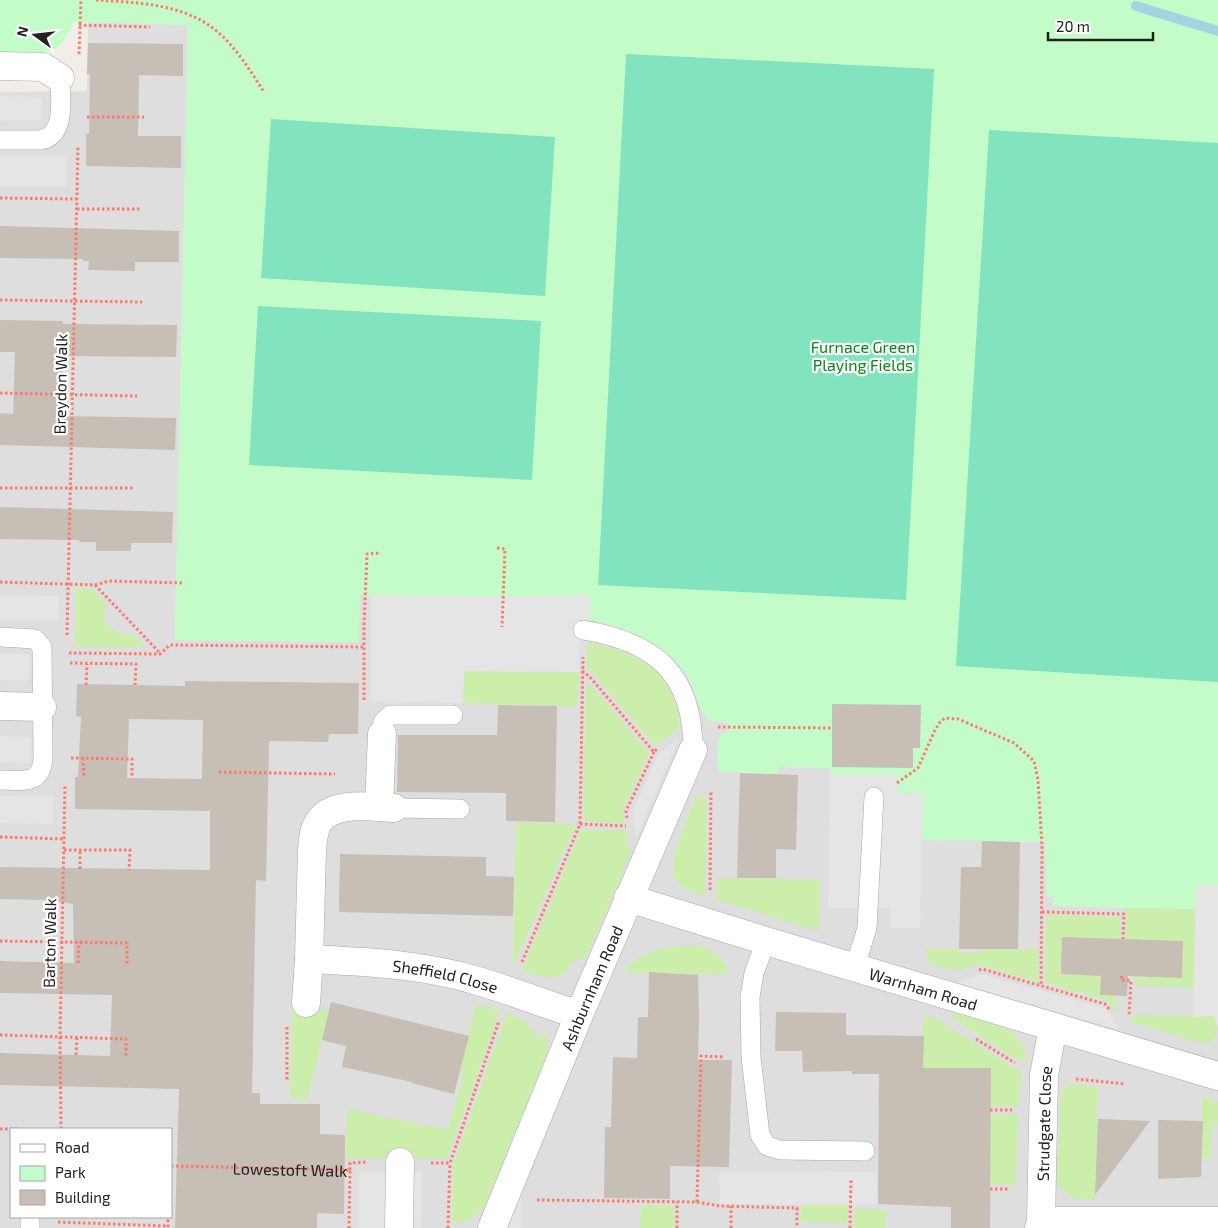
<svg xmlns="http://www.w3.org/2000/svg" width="1218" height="1228" viewBox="0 0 1218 1228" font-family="'Exo 2',sans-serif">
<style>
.residential{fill:#dfdede;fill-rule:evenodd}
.grass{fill:#cceeab}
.park{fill:#c3fcc8}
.pitch{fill:#81e4be}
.parking{fill:#e5e5e5}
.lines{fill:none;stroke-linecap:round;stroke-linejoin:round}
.stream{stroke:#a5d4e1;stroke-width:10}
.building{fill:#c7beb6;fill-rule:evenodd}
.service-casing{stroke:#a8a8a8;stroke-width:20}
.minor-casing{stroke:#a8a8a8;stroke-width:29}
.path{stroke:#ff7a6b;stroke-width:3;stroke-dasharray:2.5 2.5;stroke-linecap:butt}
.service{stroke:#fff;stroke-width:19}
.minor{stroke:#fff;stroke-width:28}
.labels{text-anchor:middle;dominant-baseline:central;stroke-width:4.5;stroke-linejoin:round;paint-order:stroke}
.park-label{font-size:16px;fill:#068810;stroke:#fff}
.street-label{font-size:16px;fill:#212121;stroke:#fff}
</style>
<rect width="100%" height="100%" fill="#f2eee7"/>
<path class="residential" d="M 88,21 L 188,25 L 175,640 L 358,642 L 360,595 L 509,597 L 590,595 L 589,619 L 616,626 L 658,646 L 677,662 L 689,680 L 703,713 L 712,721 L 728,723 L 728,731 L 740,773 L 778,774 L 779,767 L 831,768 L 830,774 L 898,775 L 923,793 L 982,841 L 1045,842 L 1047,897 L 1053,897 L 1053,906 L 1195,909 L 1218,885 L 1218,1228 L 0,1228 L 0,92 L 87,91 ZM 11,1129 L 171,1129 L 171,1217 L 11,1217 Z"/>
<path class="grass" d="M 76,588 L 90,588 L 108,606 L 105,609 L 106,623 C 114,631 121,637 133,634 L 145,647 L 75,646 Z
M 587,643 C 627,649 667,666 678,709 C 680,715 679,722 679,728 L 655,746 L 593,674 L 587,669 Z
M 464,671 L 579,672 L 577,706 L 463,703 Z
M 586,684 L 590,684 L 649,753 L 623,810 L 624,823 L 587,822 L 583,812 Z
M 697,795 L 707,798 L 705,896 C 696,893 684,890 677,882 C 664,865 690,814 697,795 Z
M 516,822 L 576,824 L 513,967 Z
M 581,830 L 626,830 L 627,845 L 632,850 L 585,960 L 575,957 C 564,984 545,979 522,970 Z
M 717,878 L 820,880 L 819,931 L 715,899 Z
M 1126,908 L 1195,909 L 1194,987 L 1135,985 L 1135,977 L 1182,978 L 1183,941 L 1126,939 Z
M 1046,915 L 1121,917 L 1120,939 L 1062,938 L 1061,974 L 1101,976 L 1100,995 L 1116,996 L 1116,1013 L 1107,1000 L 1045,983 Z
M 694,945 C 715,950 721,954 729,974 L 625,972 C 639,949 669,947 694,945 Z
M 959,948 L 959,953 L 980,953 L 980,949 L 1038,949 L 1038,982 L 977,964 L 962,970 L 948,969 L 926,961 L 926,949 Z
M 476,1004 L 500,1011 L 447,1158 L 346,1158 L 347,1109 L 447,1130 L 462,1081 L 463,1074 L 459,1073 Z
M 292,1008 L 329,1011 L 307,1101 L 290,1097 Z
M 953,1012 L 1009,1030 L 1018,1039 L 1024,1048 L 1027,1060 L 1017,1060 L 952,1018 Z
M 507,1013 C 523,1019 529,1021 536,1037 L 547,1034 L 548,1045 L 546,1057 L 484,1207 C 475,1218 466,1222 452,1223 L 453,1164 Z
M 1134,1015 L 1213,1016 L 1218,1029 L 1212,1041 L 1203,1043 L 1131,1022 Z
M 923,1017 L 933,1017 L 1021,1072 L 1019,1106 L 990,1106 L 990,1068 L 923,1068 Z
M 1071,1084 L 1098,1087 L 1096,1200 C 1077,1199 1065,1199 1057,1181 L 1061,1094 L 1064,1088 Z
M 1202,1098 L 1218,1102 L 1218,1125 L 1211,1125 L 1210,1159 L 1202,1159 Z
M 1019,1114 L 1016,1184 L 990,1184 L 990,1115 Z
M 801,1204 L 848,1205 L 847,1223 L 801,1222 Z
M 641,1205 L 674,1206 L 674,1228 L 640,1228 Z
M 855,1209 L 886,1210 L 885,1228 L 854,1228 Z"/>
<path class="park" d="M 0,0 L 1218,0 L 1218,885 L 1196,885 L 1195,909 L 1053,906 L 1053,897 L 1047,897 L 1045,842 L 921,840 L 923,793 L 897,794 L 897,775 L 830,775 L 830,768 L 779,767 L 778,774 L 718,771 C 718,759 713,736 728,731 L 728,723 L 712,721 L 707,718 C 698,707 696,692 689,679 C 667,643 628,629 589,619 L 590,595 L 509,597 L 360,595 L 359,642 L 175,640 L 188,25 L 73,22 C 60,61 34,55 0,54 Z"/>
<path class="pitch" d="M 626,54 L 934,69 L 906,600 L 598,585 Z
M 271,119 L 555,137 L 545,296 L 261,278 Z
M 989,130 L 1218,143 L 1218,682 L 956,666 Z
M 258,306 L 541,321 L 532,480 L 249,465 Z"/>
<path class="parking" d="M 0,96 L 42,97 L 41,120 L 0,121 Z
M 0,157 L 67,157 L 66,186 L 0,186 Z
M 0,595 L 59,596 L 58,621 L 0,621 Z
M 371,595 L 503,597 L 590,595 L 589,619 L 580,620 L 579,672 L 464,671 L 463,703 L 371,701 Z
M 0,654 L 30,654 L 29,681 L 0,680 Z
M 0,736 L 31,737 L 30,763 L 0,762 Z
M 679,738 L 636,838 L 633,811 L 658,755 Z
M 830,775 L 898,775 L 898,794 L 923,793 L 920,928 L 890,928 L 890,908 L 828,908 Z
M 0,796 L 53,797 L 53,824 L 0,823 Z
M 1196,885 L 1218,885 L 1218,1026 L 1213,1016 L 1193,1017 Z
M 982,974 L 1106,1009 L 1120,1030 L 956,982 Z
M 359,1171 L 422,1172 L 421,1228 L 358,1228 Z
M 719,1171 L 877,1172 L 877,1205 L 720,1204 Z
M 521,1196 L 521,1228 L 508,1228 Z"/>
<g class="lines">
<path class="stream" d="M 1136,6 L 1218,31"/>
</g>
<path class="building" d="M 88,43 L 183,44 L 183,76 L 139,75 L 138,136 L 181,136 L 181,168 L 86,166 L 86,134 L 89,134 L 90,74 L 87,74 Z
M 0,226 L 179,231 L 179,262 L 135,262 L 135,271 L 88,270 L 89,261 L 83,261 L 83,259 L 0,258 Z
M 0,320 L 63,321 L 63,324 L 177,325 L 176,357 L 63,356 L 62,416 L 176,418 L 175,450 L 0,445 L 0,413 L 13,414 L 15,352 L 0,352 Z
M 0,507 L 173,512 L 172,543 L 131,543 L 131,551 L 96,551 L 96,542 L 79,542 L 79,540 L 0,539 Z
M 185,681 L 359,683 L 358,734 L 329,734 L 328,742 L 269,741 L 266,881 L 256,880 L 252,1093 L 260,1093 L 260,1104 L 320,1104 L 320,1134 L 345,1135 L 344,1214 L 317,1213 L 317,1228 L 175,1228 L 179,1089 L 0,1085 L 0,1053 L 110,1056 L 112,995 L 0,993 L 0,961 L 74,963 L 73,904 L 48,900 L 0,899 L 0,867 L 210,870 L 210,811 L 75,809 L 75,777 L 78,777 L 81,717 L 76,716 L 77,684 L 185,686 ZM 129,719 L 203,720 L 202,779 L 127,778 Z
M 832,704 L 921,705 L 920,748 L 913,748 L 913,768 L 832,767 Z
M 498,705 L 557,706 L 555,822 L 506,821 L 506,793 L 397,792 L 398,735 L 497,735 Z
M 740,773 L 798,775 L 796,850 L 776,849 L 776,878 L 737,878 Z
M 982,841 L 1020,842 L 1018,949 L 959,949 L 961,867 L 981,867 Z
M 340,854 L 486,857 L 486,876 L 514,877 L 513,916 L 339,912 Z
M 1062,937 L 1183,941 L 1182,978 L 1128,976 L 1127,996 L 1100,995 L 1101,976 L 1061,974 Z
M 649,972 L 698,975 L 699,1017 L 698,1060 L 732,1060 L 729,1167 L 670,1166 L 670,1199 L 604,1198 L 605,1127 L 611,1127 L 613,1057 L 637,1058 L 638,1017 L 648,1017 Z
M 331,1002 L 469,1036 L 454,1094 L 412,1083 L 412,1082 L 342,1067 L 346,1046 L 322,1040 Z
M 776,1012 L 846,1013 L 846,1035 L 924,1036 L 923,1068 L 991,1068 L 990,1228 L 951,1228 L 951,1207 L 878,1204 L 879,1074 L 852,1074 L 852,1071 L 803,1072 L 802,1051 L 775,1051 Z
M 1098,1119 L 1150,1121 L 1095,1195 Z
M 1158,1120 L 1203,1121 L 1201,1177 L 1158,1179 Z"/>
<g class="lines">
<g class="service-casing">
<path id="service" d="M 0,140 L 40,140 C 67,136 60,98 60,78
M 583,630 C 656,642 693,674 693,750
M 0,637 L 35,639 L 42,647 L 43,757 C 42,786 22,780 0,780
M 382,734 L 383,722 L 390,715 L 453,715
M 394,808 L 460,809
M 766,941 L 754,973 L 750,997 L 751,1057 L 760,1135 L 767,1146 L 780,1150 L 865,1151
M 855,967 L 867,928 L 874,797
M 30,1228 L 30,1221"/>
</g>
<g class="minor-casing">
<g id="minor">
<path d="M 0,66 L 43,67 L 60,78"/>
<path d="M 0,706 L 42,707"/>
<path d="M 379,807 L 382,734"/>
<path id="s2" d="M 394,808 C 371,807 332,800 318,823 C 313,831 313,841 312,850 L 309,959 C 365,962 423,964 478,981 C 512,991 545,1004 579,1015"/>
<path id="s3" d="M 628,898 L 766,941 L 1218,1076"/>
<path d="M 306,1003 L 309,959"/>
<path d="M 1041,1221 L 1218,1221"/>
<path d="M 399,1228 L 400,1162"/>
<path id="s4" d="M 492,1228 L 579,1015 L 693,750"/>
<path id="s5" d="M 1039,1228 L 1041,1221 L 1044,1075 L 1053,1027"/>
</g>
</g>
<g class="path">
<path d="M 96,0 C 139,3 186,3 220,34 C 238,50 251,72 264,92"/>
<path d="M 79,25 L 150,27"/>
<path d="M 79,54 L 81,0"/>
<path d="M 87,117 L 144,117"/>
<path d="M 0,198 L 77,199"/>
<path d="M 77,209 L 140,209"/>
<path d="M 0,300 L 142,302"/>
<path d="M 0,393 L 137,396"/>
<path d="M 0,488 L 133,488"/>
<path d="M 497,548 L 505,549 L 502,627"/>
<path d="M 0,582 L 95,585 L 160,653"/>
<path d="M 95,585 L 109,581 L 184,583"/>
<path d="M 67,635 L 78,147"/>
<path d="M 69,653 L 160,654 L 170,645 L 364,647"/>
<path d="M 70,663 L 136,664 L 135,685"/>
<path d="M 582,671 L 589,676 L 654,752 L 657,749"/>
<path d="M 86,685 L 87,664"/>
<path d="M 364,700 L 364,627 L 367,554 L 381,553"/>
<path d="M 718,727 L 832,728"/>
<path d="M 71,758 L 132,759 L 132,778"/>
<path d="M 83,758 L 84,777"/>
<path d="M 219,772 L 335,774"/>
<path d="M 897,783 L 918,768 L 935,730 L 940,722 L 945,718 L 958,719 L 1014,743 L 1034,761 L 1038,780 L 1042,846 L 1041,986"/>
<path d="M 627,818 L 626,811 L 654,752"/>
<path d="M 580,824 L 626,826"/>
<path d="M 0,837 L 64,839"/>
<path d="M 64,850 L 130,850 L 129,870"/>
<path d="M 80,869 L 80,850"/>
<path d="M 710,890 L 711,791"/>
<path d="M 1042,912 L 1124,914 L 1123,939"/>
<path d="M 0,941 L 127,943 L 127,964"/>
<path d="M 522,962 L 580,824 L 583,657"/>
<path d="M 78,963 L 79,942"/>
<path d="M 979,970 L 982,969 L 1105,1004 L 1110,1010"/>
<path d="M 1122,976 L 1121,980 L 1131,981 L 1129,1016"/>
<path d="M 287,1027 L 287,1080"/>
<path d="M 0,1035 L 126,1039 L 126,1056"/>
<path d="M 976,1039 L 1015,1063"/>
<path d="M 76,1055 L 77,1037"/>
<path d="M 1076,1079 L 1125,1084"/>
<path d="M 990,1110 L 1012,1110"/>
<path d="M 0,1129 L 20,1129"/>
<path d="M 61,1129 L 60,1036 L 65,785"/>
<path d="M 431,1163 L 450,1163 L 499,1021"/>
<path id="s1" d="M 171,1166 L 350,1170 L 349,1228"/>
<path d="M 350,1170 L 350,1163 L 367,1162"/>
<path d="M 990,1189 L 1009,1189"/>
<path d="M 537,1200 L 697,1202 L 701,1056 L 724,1057"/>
<path d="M 697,1202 L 720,1206 L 797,1208 L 797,1228"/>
<path d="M 58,1222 L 168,1226"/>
<path d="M 168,1227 L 168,1217"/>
<path d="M 448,1228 L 450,1163"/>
<path d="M 677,1228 L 677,1202"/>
<path d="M 731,1228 L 731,1206"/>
<path d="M 850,1228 L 851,1179"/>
</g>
<use href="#service" class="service"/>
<use href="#minor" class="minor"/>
</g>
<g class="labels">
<g class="park-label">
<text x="863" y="346">Furnace Green<tspan x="863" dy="18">Playing Fields</tspan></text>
</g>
<g class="street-label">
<text transform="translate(60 384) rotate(-89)">Breydon Walk</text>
<text transform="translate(49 943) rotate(-89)">Barton Walk</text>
<text stroke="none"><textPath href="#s2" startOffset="356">Sheffield Close</textPath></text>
<text stroke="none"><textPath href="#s4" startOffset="260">Ashburnham Road</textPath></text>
<text stroke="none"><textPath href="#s3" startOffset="309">Warnham Road</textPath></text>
<text stroke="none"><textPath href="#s5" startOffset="105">Strudgate Close</textPath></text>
<text stroke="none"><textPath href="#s1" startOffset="119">Lowestoft Walk</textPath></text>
</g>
</g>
<rect x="10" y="1128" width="162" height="90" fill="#ffffff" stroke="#a6a6a6"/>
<rect x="20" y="1144" width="25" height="8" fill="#ffffff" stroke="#a6a6a6"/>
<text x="55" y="1153" font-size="15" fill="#212121">Road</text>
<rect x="20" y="1166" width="25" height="15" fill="#c3fcc8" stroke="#a6a6a6"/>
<text x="55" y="1178" font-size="15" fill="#212121">Park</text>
<rect x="20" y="1190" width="25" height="15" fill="#c7beb6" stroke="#a6a6a6"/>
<text x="55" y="1203" font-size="15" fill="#212121">Building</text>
<g transform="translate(35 35) rotate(285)" stroke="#ffffff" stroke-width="4" paint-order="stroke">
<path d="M0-4L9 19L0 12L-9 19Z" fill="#212121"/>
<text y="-8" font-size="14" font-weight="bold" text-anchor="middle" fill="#212121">N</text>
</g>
<path d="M1048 32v8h105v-8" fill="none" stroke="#212121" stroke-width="2.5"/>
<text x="1056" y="32" font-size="15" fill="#212121" stroke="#ffffff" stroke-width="4" paint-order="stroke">20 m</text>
</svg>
